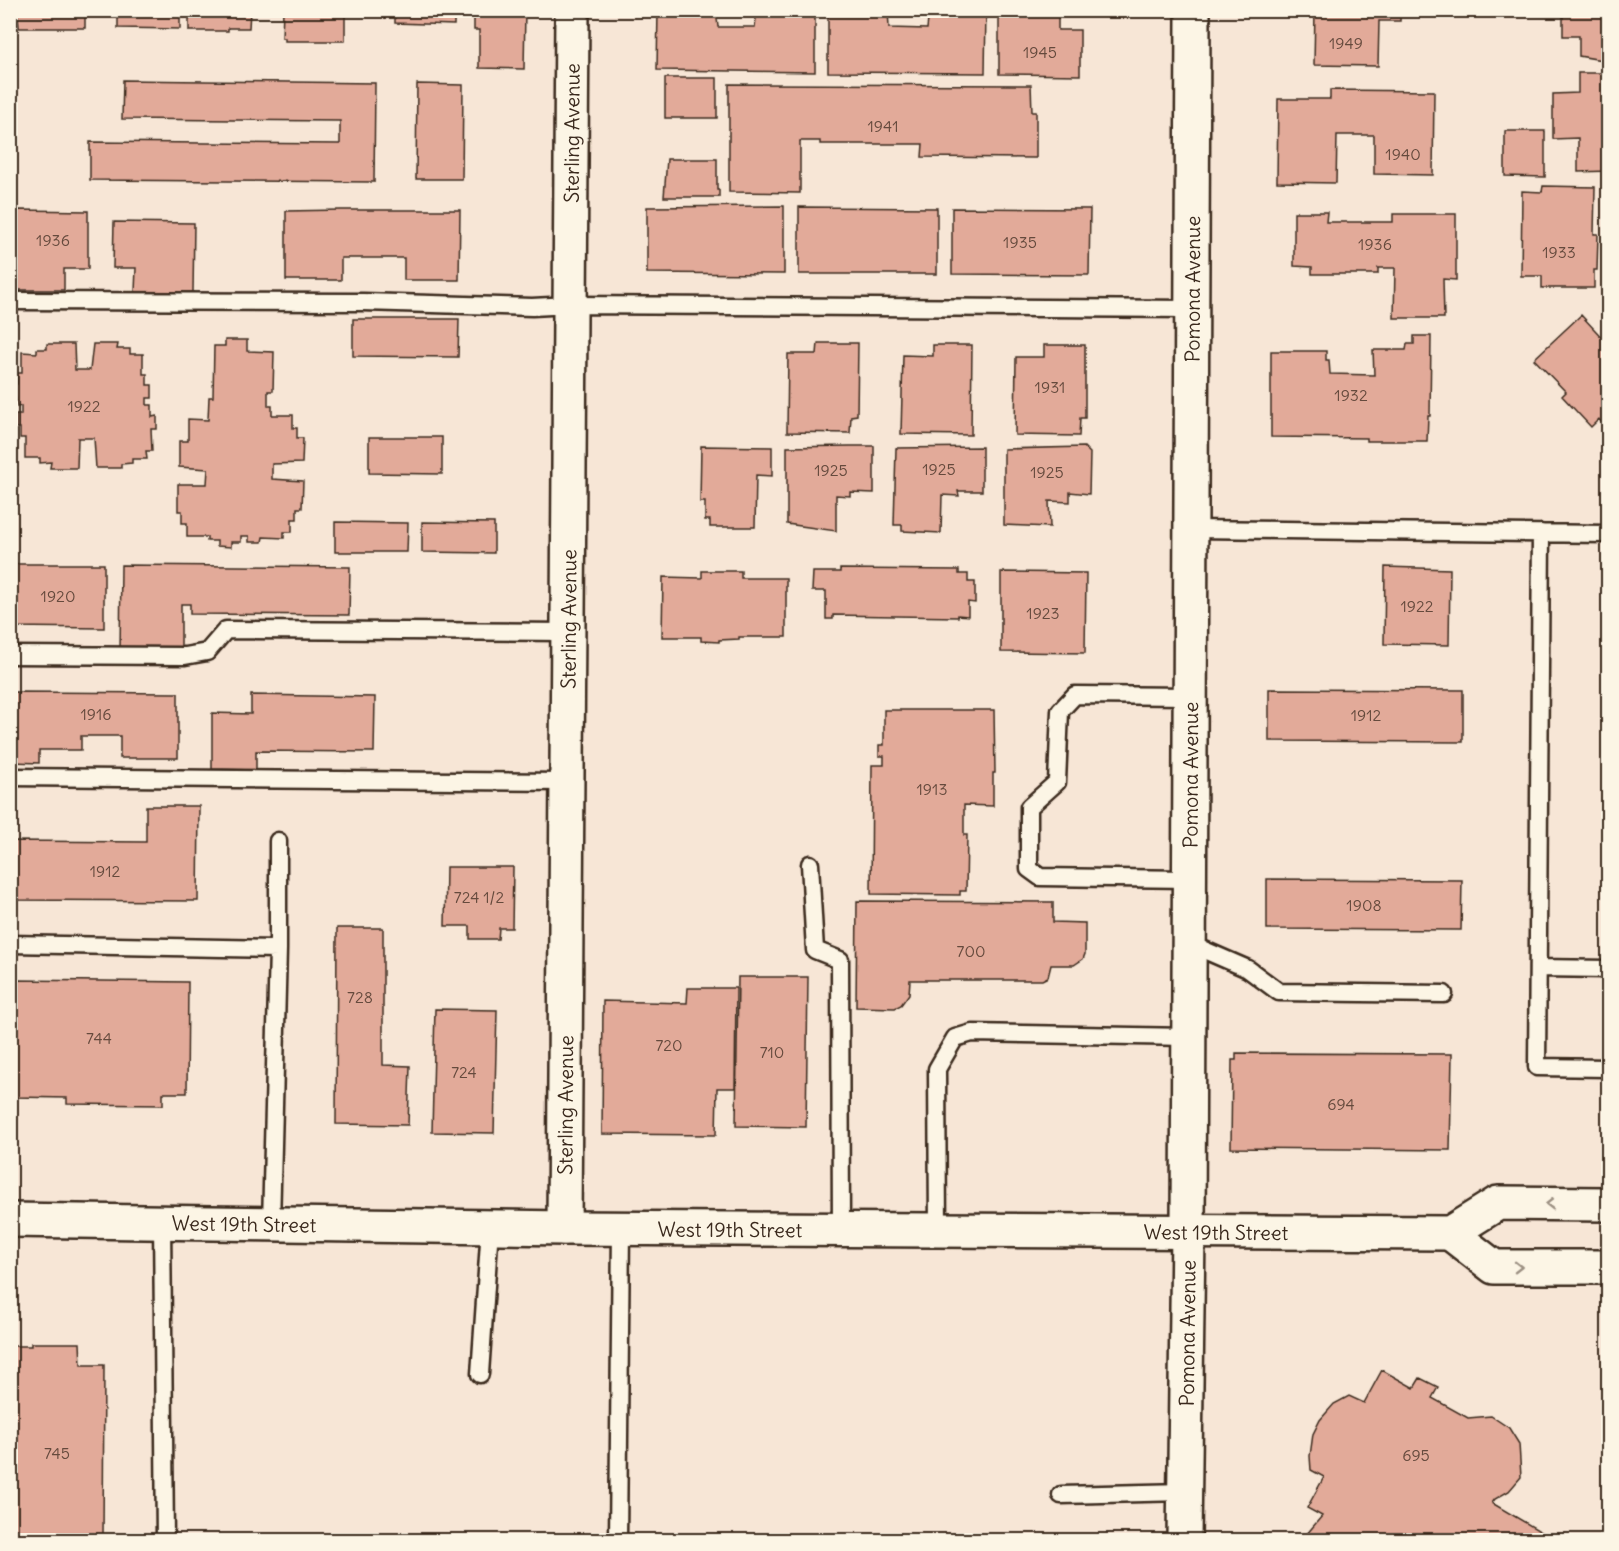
<svg xmlns="http://www.w3.org/2000/svg" width="1619" height="1551" viewBox="0 0 1619 1551" font-family="Delius,sans-serif">
<style>
.building{fill:#e2aa99;stroke:#3b2a1e;stroke-width:1.5}
.lines{fill:none;stroke-linecap:round;stroke-linejoin:round}
.lane-casing{stroke:#3b2a1e;stroke-width:21}
.street-casing{stroke:#3b2a1e;stroke-width:38}
.secondary-casing{stroke:#3b2a1e;stroke-width:38}
.lane{stroke:#fcf5e5;stroke-width:16}
.street{stroke:#fcf5e5;stroke-width:33}
.secondary{stroke:#fcf5e5;stroke-width:33}
.oneway{stroke:#9c9082}
.labels{text-anchor:middle;dominant-baseline:central;stroke-width:6;stroke-linejoin:round;paint-order:stroke}
.number-label{font-size:16px;fill:#654a3d}
.street-label{font-size:20px;fill:#3b2a1e;stroke:#fcf5e5}
</style>
<rect width="100%" height="100%" fill="#f7e6d6"/>
<filter id="ink" filterUnits="userSpaceOnUse"><feTurbulence type="fractalNoise" baseFrequency=".0167" numOctaves="2"/><feDisplacementMap in="SourceGraphic" scale="12" xChannelSelector="R" yChannelSelector="G"/><feConvolveMatrix kernelMatrix="1 2 1 2 8 2 1 2 1" color-interpolation-filters="sRGB"/></filter>
<g filter="url(#ink)">
<path class="building" d="M 17,10 L 85,10 L 85,28 L 19,28 Z
M 118,10 L 180,10 L 180,29 L 118,28 Z
M 189,10 L 250,10 L 249,28 L 228,28 L 228,31 L 189,31 Z
M 283,10 L 345,12 L 345,41 L 285,41 L 285,38 L 282,38 Z
M 395,10 L 454,10 L 454,25 L 395,23 Z
M 474,10 L 525,10 L 524,69 L 479,68 L 479,30 L 474,30 Z
M 658,10 L 716,10 L 718,27 L 755,27 L 757,10 L 815,10 L 815,72 L 657,70 Z
M 828,10 L 888,10 L 889,28 L 927,29 L 929,10 L 986,10 L 985,73 L 828,72 Z
M 999,10 L 1058,10 L 1058,30 L 1080,30 L 1080,75 L 999,74 Z
M 1315,10 L 1400,10 L 1400,21 L 1379,21 L 1378,66 L 1314,65 Z
M 1563,10 L 1608,10 L 1608,61 L 1579,56 L 1579,36 L 1563,36 Z
M 1578,73 L 1608,73 L 1608,171 L 1578,172 L 1578,138 L 1553,139 L 1553,94 L 1578,93 Z
M 665,78 L 717,78 L 717,118 L 665,118 Z
M 123,80 L 375,83 L 374,182 L 90,180 L 90,142 L 340,144 L 340,121 L 122,119 Z
M 417,84 L 463,85 L 462,179 L 416,179 Z
M 729,84 L 1031,85 L 1032,112 L 1036,112 L 1036,158 L 922,157 L 923,144 L 820,144 L 820,141 L 800,141 L 800,193 L 729,192 Z
M 1330,90 L 1434,91 L 1433,175 L 1374,174 L 1374,135 L 1337,135 L 1336,183 L 1277,182 L 1278,99 L 1330,99 Z
M 1505,131 L 1545,131 L 1545,177 L 1505,176 Z
M 667,159 L 717,159 L 717,190 L 719,190 L 719,197 L 664,197 Z
M 1543,186 L 1595,187 L 1594,234 L 1598,234 L 1597,270 L 1594,270 L 1594,288 L 1542,288 L 1542,276 L 1521,276 L 1522,191 L 1542,192 Z
M 784,206 L 784,274 L 647,273 L 647,207 Z
M 799,207 L 937,208 L 937,274 L 799,274 Z
M 952,208 L 1090,209 L 1089,275 L 952,274 Z
M 18,210 L 88,211 L 88,269 L 64,269 L 64,290 L 18,290 Z
M 341,210 L 460,210 L 459,280 L 404,280 L 404,258 L 341,258 L 341,280 L 286,280 L 286,211 Z
M 1294,212 L 1327,212 L 1326,222 L 1393,222 L 1393,214 L 1456,214 L 1456,280 L 1443,279 L 1444,318 L 1394,318 L 1395,268 L 1378,268 L 1378,274 L 1312,274 L 1312,267 L 1294,266 Z
M 114,222 L 194,223 L 193,292 L 179,292 L 179,299 L 155,299 L 156,292 L 135,292 L 136,268 L 113,268 Z
M 1581,315 L 1608,344 L 1608,418 L 1603,424 L 1599,419 L 1591,427 L 1562,396 L 1566,392 L 1534,359 Z
M 353,319 L 459,319 L 458,357 L 353,356 Z
M 1414,336 L 1431,336 L 1430,416 L 1428,416 L 1427,441 L 1367,441 L 1367,438 L 1271,437 L 1271,351 L 1326,351 L 1326,360 L 1329,360 L 1330,374 L 1374,375 L 1373,350 L 1406,350 L 1407,344 L 1414,344 Z
M 225,340 L 247,340 L 247,351 L 274,352 L 273,391 L 268,391 L 268,406 L 272,406 L 272,415 L 293,415 L 293,428 L 297,428 L 297,438 L 303,438 L 302,463 L 272,464 L 272,479 L 303,481 L 302,508 L 297,508 L 297,519 L 292,519 L 292,532 L 284,532 L 284,538 L 263,537 L 262,542 L 249,542 L 249,536 L 241,536 L 241,542 L 231,542 L 231,547 L 217,546 L 217,541 L 207,541 L 207,537 L 187,537 L 187,523 L 182,523 L 182,511 L 178,511 L 178,484 L 207,484 L 208,469 L 179,467 L 179,441 L 188,441 L 188,419 L 208,420 L 209,397 L 213,397 L 214,346 L 225,346 Z
M 818,343 L 858,343 L 857,415 L 851,416 L 850,433 L 787,432 L 788,354 L 817,354 Z
M 47,344 L 74,344 L 75,370 L 90,370 L 93,344 L 118,344 L 117,349 L 130,349 L 130,354 L 143,354 L 143,374 L 147,374 L 147,385 L 152,385 L 152,398 L 147,398 L 147,405 L 152,405 L 152,417 L 157,416 L 157,429 L 151,429 L 152,451 L 146,451 L 147,459 L 132,459 L 132,463 L 121,464 L 121,468 L 96,468 L 94,438 L 78,438 L 77,468 L 50,468 L 51,462 L 40,463 L 40,458 L 25,458 L 25,438 L 20,438 L 20,428 L 16,428 L 16,415 L 21,415 L 21,406 L 17,407 L 16,397 L 12,397 L 12,384 L 17,384 L 17,373 L 22,373 L 22,352 L 37,353 L 37,349 L 47,349 Z
M 933,345 L 972,345 L 971,435 L 901,434 L 903,355 L 933,356 Z
M 1044,345 L 1085,345 L 1085,418 L 1080,418 L 1079,436 L 1015,435 L 1016,357 L 1044,357 Z
M 369,437 L 442,437 L 442,474 L 369,473 Z
M 701,446 L 772,447 L 772,476 L 756,475 L 755,527 L 710,527 L 710,520 L 705,520 L 705,502 L 700,502 Z
M 850,446 L 874,446 L 874,493 L 850,492 L 850,496 L 836,495 L 836,531 L 787,524 L 787,447 Z
M 982,447 L 982,491 L 958,491 L 959,496 L 942,495 L 941,533 L 902,531 L 902,525 L 894,525 L 896,448 Z
M 1084,447 L 1090,453 L 1089,494 L 1070,492 L 1070,502 L 1049,501 L 1050,527 L 1004,525 L 1004,449 Z
M 335,522 L 408,523 L 407,552 L 335,552 Z
M 422,522 L 494,523 L 494,553 L 422,552 Z
M 12,564 L 104,564 L 104,628 L 12,627 Z
M 121,565 L 350,567 L 349,615 L 190,614 L 190,604 L 181,604 L 181,656 L 120,656 Z
M 1385,567 L 1450,569 L 1449,645 L 1384,644 Z
M 840,569 L 959,570 L 959,574 L 968,574 L 968,582 L 975,582 L 975,603 L 968,602 L 968,616 L 958,615 L 958,617 L 833,615 L 833,619 L 826,619 L 826,591 L 812,591 L 813,572 L 840,572 Z
M 702,571 L 741,571 L 741,578 L 786,578 L 786,637 L 739,637 L 739,639 L 719,640 L 719,642 L 701,641 L 701,637 L 662,637 L 663,577 L 702,578 Z
M 1001,572 L 1086,573 L 1085,653 L 1001,652 Z
M 1269,689 L 1463,690 L 1463,742 L 1269,741 Z
M 14,692 L 178,693 L 178,758 L 120,758 L 120,736 L 81,736 L 81,750 L 39,750 L 39,763 L 13,762 Z
M 251,695 L 375,697 L 374,752 L 256,751 L 256,770 L 212,769 L 212,713 L 251,714 Z
M 884,710 L 994,710 L 995,773 L 993,773 L 993,806 L 964,805 L 964,835 L 967,835 L 966,891 L 960,891 L 960,895 L 871,894 L 872,765 L 884,765 L 884,756 L 879,756 L 879,745 L 884,745 Z
M 146,806 L 199,806 L 198,901 L 10,900 L 10,841 L 146,842 Z
M 446,867 L 513,867 L 512,928 L 499,928 L 498,939 L 470,939 L 470,926 L 445,926 Z
M 1267,879 L 1462,880 L 1461,930 L 1267,929 Z
M 857,901 L 1053,902 L 1053,922 L 1085,923 L 1085,954 L 1083,959 L 1074,965 L 1051,965 L 1048,977 L 1042,980 L 910,980 L 909,994 L 901,1005 L 895,1008 L 856,1007 Z
M 337,928 L 383,928 L 383,1065 L 410,1066 L 408,1125 L 336,1124 Z
M 738,977 L 808,977 L 806,1127 L 736,1126 Z
M 15,980 L 188,982 L 187,1093 L 163,1093 L 163,1105 L 67,1104 L 67,1098 L 15,1097 L 14,1084 L 10,1084 L 10,992 L 15,992 Z
M 688,988 L 736,988 L 735,1088 L 717,1088 L 716,1135 L 602,1134 L 603,1001 L 687,1003 Z
M 435,1009 L 497,1010 L 494,1133 L 432,1132 Z
M 1236,1053 L 1452,1054 L 1450,1150 L 1231,1148 L 1232,1060 L 1236,1060 Z
M 31,1343 L 80,1343 L 81,1365 L 104,1365 L 103,1540 L 10,1540 L 10,1346 L 31,1346 Z
M 1382,1370 L 1414,1388 L 1420,1378 L 1438,1387 L 1432,1398 L 1468,1418 L 1491,1416 L 1509,1428 L 1519,1444 L 1521,1477 L 1509,1491 L 1495,1499 L 1492,1503 L 1555,1540 L 1280,1540 L 1306,1535 L 1322,1516 L 1307,1508 L 1324,1477 L 1311,1470 L 1310,1456 L 1313,1434 L 1320,1420 L 1334,1404 L 1349,1396 L 1364,1403 Z"/>
<g class="lines">
<g class="lane-casing">
<path id="lane" d="M 10,301 L 363,302 L 532,307 L 570,305 L 1192,309
M 1191,529 L 1608,534
M 1541,533 L 1537,1067 L 1608,1068
M 10,655 L 185,656 L 207,652 L 226,630 L 568,632
M 10,777 L 567,782
M 810,864 L 815,950 L 840,960 L 841,1229
M 1189,879 L 1040,877 L 1029,869 L 1029,807 L 1057,782 L 1060,711 L 1075,695 L 1191,696
M 1188,943 L 1248,969 L 1279,992 L 1444,994
M 10,944 L 278,949
M 1538,968 L 1608,969
M 162,1222 L 165,1540
M 271,1224 L 278,949 L 278,841
M 938,1230 L 937,1069 L 955,1038 L 972,1033 L 1189,1037
M 480,1374 L 490,1227
M 1061,1495 L 1185,1492
M 618,1540 L 621,1228"/>
</g>
<g class="street-casing">
<g id="street">
<path id="s1" d="M 564,1228 L 572,10"/>
</g>
</g>
<g class="secondary-casing">
<g id="secondary">
<path id="s2" d="M 10,1220 L 564,1228 L 1450,1233 L 1498,1203 L 1608,1204"/>
<path d="M 1450,1233 L 1494,1267 L 1608,1267"/>
<path id="s3" d="M 1184,1540 L 1188,1232 L 1193,10"/>
</g>
</g>
<use href="#lane" class="lane"/>
<use href="#street" class="street"/>
<use href="#secondary" class="secondary"/>
</g>
<defs><path id="oneway-chevron" d="M-2-3.5L2.5 0L-2 3.5" fill="none" stroke-width="1.6" stroke-linecap="round" stroke-linejoin="round" transform="scale(1.5)"/></defs>
<g class="oneway">
<use href="#oneway-chevron" transform="translate(1550 1204) rotate(-180)"/>
<use href="#oneway-chevron" transform="translate(1518 1267)"/>
</g>
</g>
<g class="labels">
<g class="number-label">
<text x="1346" y="43">1949</text>
<text x="1040" y="52">1945</text>
<text x="883" y="126">1941</text>
<text x="1403" y="154">1940</text>
<text x="53" y="240">1936</text>
<text x="1020" y="242">1935</text>
<text x="1375" y="244">1936</text>
<text x="1559" y="252">1933</text>
<text x="1050" y="387">1931</text>
<text x="1351" y="395">1932</text>
<text x="84" y="406">1922</text>
<text x="939" y="469">1925</text>
<text x="831" y="470">1925</text>
<text x="1047" y="472">1925</text>
<text x="58" y="596">1920</text>
<text x="1417" y="606">1922</text>
<text x="1043" y="613">1923</text>
<text x="96" y="714">1916</text>
<text x="1366" y="715">1912</text>
<text x="932" y="789">1913</text>
<text x="105" y="871">1912</text>
<text x="479" y="897">724 1/2</text>
<text x="1364" y="905">1908</text>
<text x="971" y="951">700</text>
<text x="360" y="997">728</text>
<text x="99" y="1038">744</text>
<text x="669" y="1045">720</text>
<text x="772" y="1052">710</text>
<text x="464" y="1072">724</text>
<text x="1341" y="1104">694</text>
<text x="57" y="1453">745</text>
<text x="1416" y="1455">695</text>
</g>
<g class="street-label">
<text stroke="none"><textPath href="#s1" startOffset="1095">Sterling Avenue</textPath></text>
<text stroke="none"><textPath href="#s3" startOffset="1251">Pomona Avenue</textPath></text>
<text stroke="none"><textPath href="#s1" startOffset="609">Sterling Avenue</textPath></text>
<text stroke="none"><textPath href="#s3" startOffset="765">Pomona Avenue</textPath></text>
<text stroke="none"><textPath href="#s1" startOffset="123">Sterling Avenue</textPath></text>
<text stroke="none"><textPath href="#s2" startOffset="234">West 19th Street</textPath></text>
<text stroke="none"><textPath href="#s2" startOffset="720">West 19th Street</textPath></text>
<text stroke="none"><textPath href="#s2" startOffset="1206">West 19th Street</textPath></text>
<text stroke="none"><textPath href="#s3" startOffset="207">Pomona Avenue</textPath></text>
</g>
</g>
<rect width="1619" height="1551" fill="none" stroke="#fcf5e5" stroke-width="36"/>
<rect x="18" y="18" width="1583" height="1515" fill="none" stroke="#3b2a1e" stroke-width="2" filter="url(#ink)"/>
</svg>
